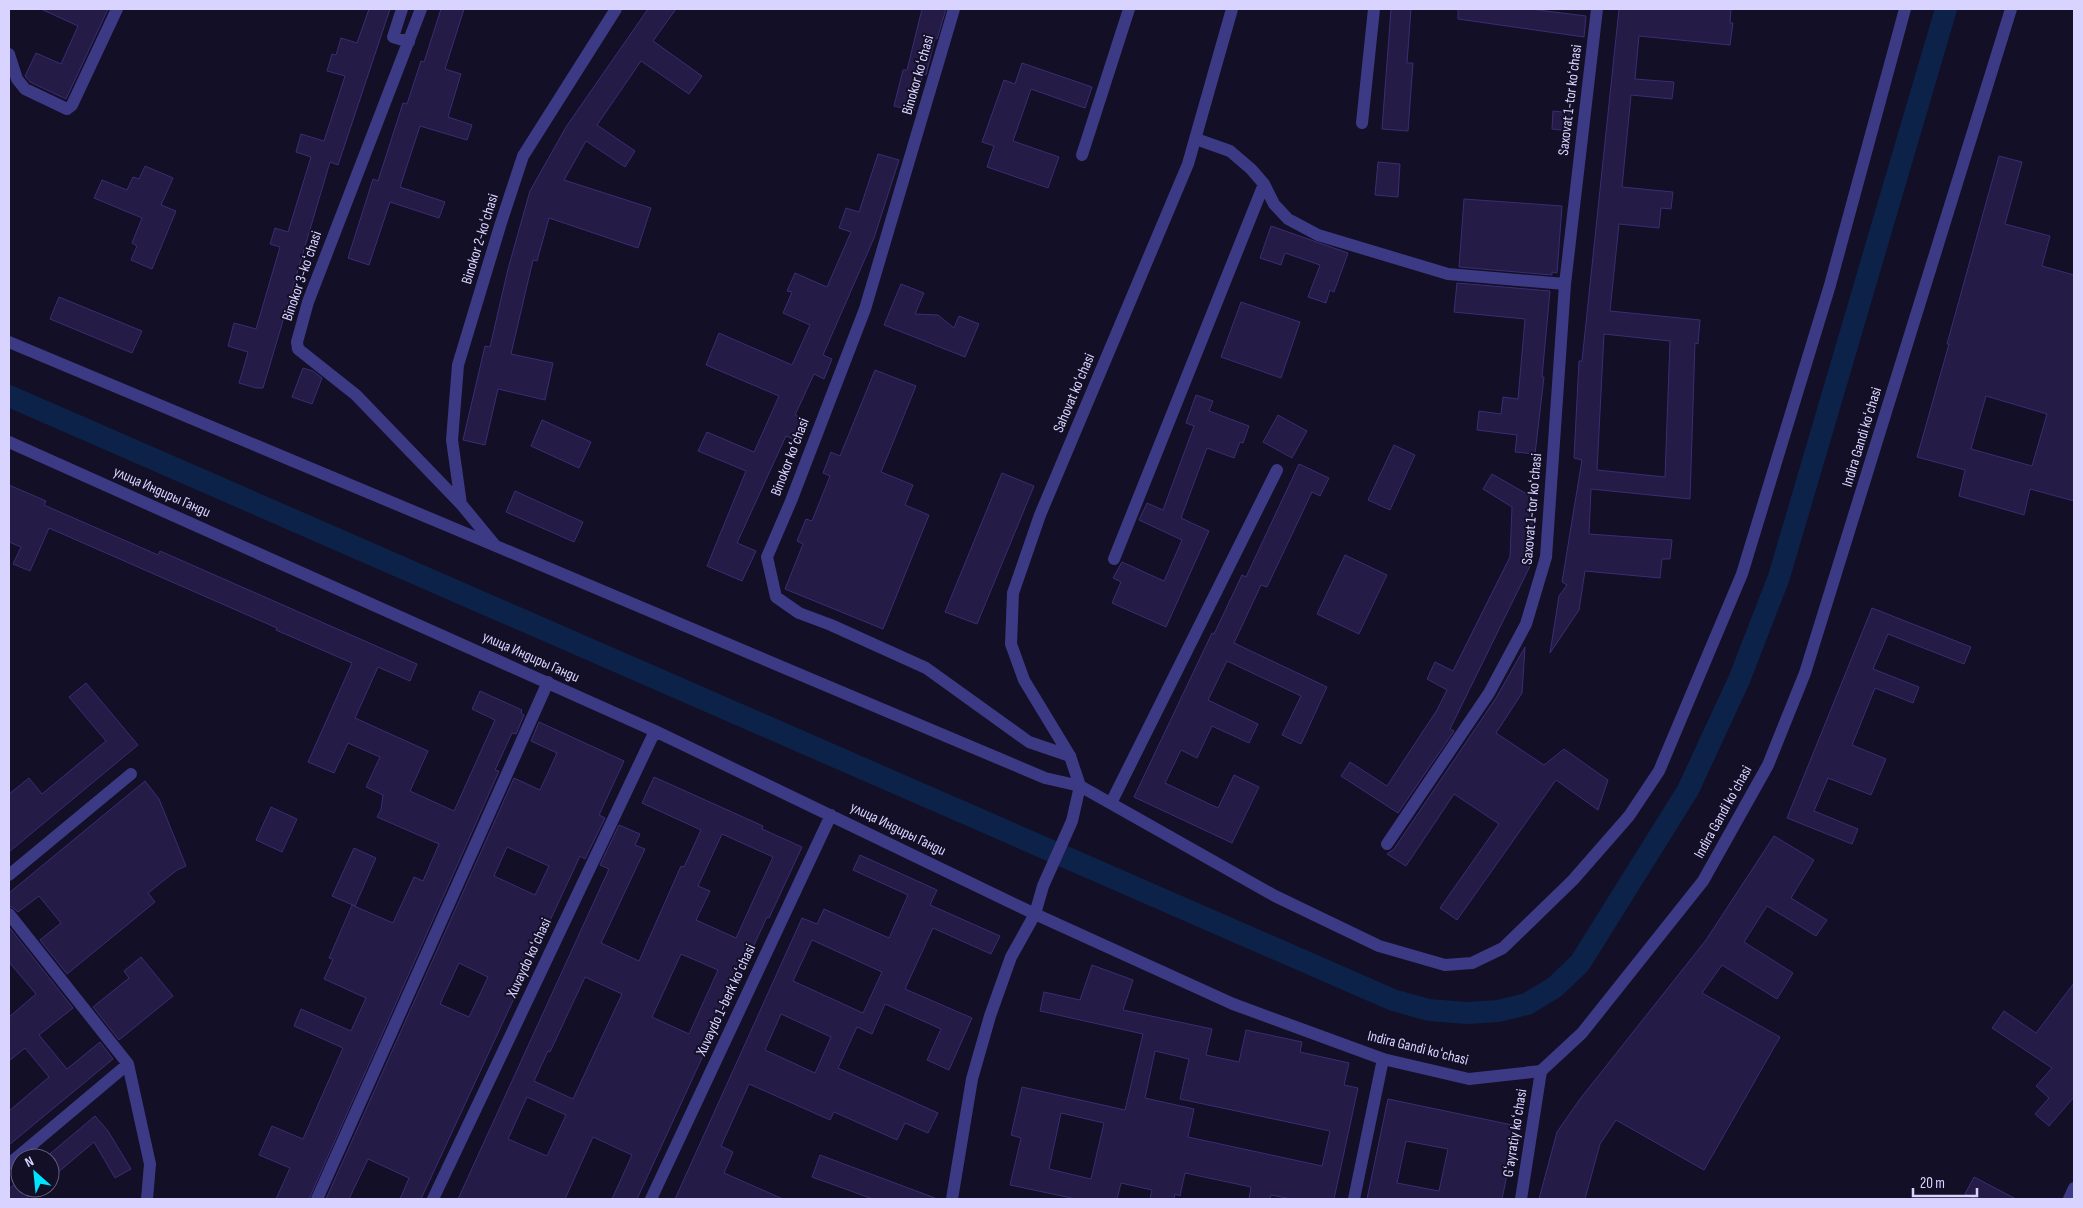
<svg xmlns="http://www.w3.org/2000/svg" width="2083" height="1208" viewBox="0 0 2083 1208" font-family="'Sofia Sans Condensed',sans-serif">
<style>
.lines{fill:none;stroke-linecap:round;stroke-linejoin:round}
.canal{stroke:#0c2248;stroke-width:22}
.building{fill:#241b47;stroke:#3b2d73;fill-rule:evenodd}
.minor{stroke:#3d3a85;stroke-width:12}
.tertiary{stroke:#3d3a85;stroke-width:12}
.labels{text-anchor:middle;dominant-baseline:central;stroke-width:4;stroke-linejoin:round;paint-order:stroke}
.street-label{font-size:15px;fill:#d9d4ff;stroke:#130f26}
</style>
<rect width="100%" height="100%" fill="#130f26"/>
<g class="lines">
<path class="canal" d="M 9,396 L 1393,1000 L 1429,1010 L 1467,1013 L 1498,1011 L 1527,1004 L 1555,987 L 1580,963 L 1688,790 L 1739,680 L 1779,577 L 1946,9"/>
</g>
<path class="building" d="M 41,9 L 108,9 L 66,99 L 30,82 L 25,76 L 36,53 L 61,64 L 78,26 Z
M 369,9 L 390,9 L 338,165 L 330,162 L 263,388 L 256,388 L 239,383 L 248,352 L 228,346 L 234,323 L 256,329 L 280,247 L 270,244 L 275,228 L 288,232 L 311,157 L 296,152 L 301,134 L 324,141 L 345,76 L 327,71 L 332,54 L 336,55 L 341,38 L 357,43 Z
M 441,9 L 464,9 L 445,69 L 461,74 L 448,117 L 472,125 L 467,140 L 420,126 L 400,187 L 445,202 L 439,218 L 390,202 L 369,265 L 348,258 L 373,179 L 378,181 L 403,103 L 407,104 L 421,61 L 424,62 Z
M 648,9 L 676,9 L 653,41 L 702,76 L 689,94 L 641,61 L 597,125 L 635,151 L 625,167 L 586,141 L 564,180 L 651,208 L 638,248 L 549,218 L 537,261 L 533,260 L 511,354 L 553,363 L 545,400 L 498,389 L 485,445 L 463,440 L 485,346 L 490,347 L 508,269 L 530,191 L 566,127 Z
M 922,9 L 946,9 L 937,39 L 935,38 L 926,75 L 923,74 L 914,111 L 894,106 L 903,70 L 907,70 Z
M 1391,9 L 1411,9 L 1407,63 L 1413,63 L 1408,131 L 1382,129 Z
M 1458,9 L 1530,9 L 1586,16 L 1584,37 L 1458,19 Z
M 1619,9 L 1731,9 L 1730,23 L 1733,23 L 1730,45 L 1639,36 L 1635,79 L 1674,82 L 1672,99 L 1631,95 L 1622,187 L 1673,192 L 1671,209 L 1661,208 L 1659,228 L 1619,224 L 1610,311 L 1700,320 L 1698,344 L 1695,343 L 1690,499 L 1591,489 L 1589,534 L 1672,540 L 1670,559 L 1662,559 L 1660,578 L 1585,571 L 1579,610 L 1550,653 L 1559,596 L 1567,585 L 1562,582 L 1582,460 L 1574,458 L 1579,361 L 1582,361 ZM 1604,334 L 1670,341 L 1665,477 L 1597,470 Z
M 1022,63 L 1092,87 L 1085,108 L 1031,89 L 1013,141 L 1059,157 L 1048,188 L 987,167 L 994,146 L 982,142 L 1004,80 L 1015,84 Z
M 1553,111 L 1571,113 L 1569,131 L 1552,129 Z
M 878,154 L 899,160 L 874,238 L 823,355 L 832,359 L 824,379 L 814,374 L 795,415 L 805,420 L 796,440 L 786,436 L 737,543 L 756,551 L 742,581 L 707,566 L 746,471 L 698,451 L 707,432 L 754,452 L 779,396 L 706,365 L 719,333 L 792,365 L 810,325 L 783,313 L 792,292 L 787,291 L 795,273 L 827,287 L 851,232 L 839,228 L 846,208 L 859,212 Z
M 1999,156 L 2022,162 L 2005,224 L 2050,236 L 2042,266 L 2074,275 L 2074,501 L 2030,489 L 2024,515 L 1959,496 L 1965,470 L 1917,457 L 1949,344 L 1947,344 ZM 1986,396 L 2047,414 L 2032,466 L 1971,449 Z
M 1378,162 L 1400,164 L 1398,197 L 1375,195 Z
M 145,166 L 173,178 L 161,205 L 176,211 L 152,269 L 131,260 L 137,246 L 132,243 L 142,218 L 94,198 L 102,180 L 127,190 L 133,177 L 139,179 Z
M 1464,199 L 1562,206 L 1557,273 L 1552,272 L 1552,275 L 1459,267 Z
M 1271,226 L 1348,253 L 1334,292 L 1330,290 L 1326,303 L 1308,297 L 1320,265 L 1285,253 L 1281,265 L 1260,258 Z
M 1457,283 L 1550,291 L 1542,377 L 1544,377 L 1535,454 L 1515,452 L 1517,435 L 1477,430 L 1479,411 L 1501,414 L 1503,397 L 1518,399 L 1525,319 L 1454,312 Z
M 901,284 L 924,293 L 915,314 L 938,315 L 954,328 L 959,316 L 979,324 L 965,357 L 884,325 Z
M 59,297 L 142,331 L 132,353 L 50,319 Z
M 1241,302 L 1300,322 L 1281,378 L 1221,357 Z
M 303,368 L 313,371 L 322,378 L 312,404 L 292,397 Z
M 875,370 L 916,386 L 881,472 L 913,485 L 905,505 L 929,515 L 883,629 L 785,589 L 803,544 L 797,541 L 806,519 L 812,521 L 830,476 L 823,473 L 831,452 L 840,456 Z
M 1196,395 L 1213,401 L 1209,411 L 1249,426 L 1243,443 L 1240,442 L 1234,458 L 1207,448 L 1181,518 L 1209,531 L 1166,627 L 1112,603 L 1121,582 L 1113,578 L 1122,562 L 1164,581 L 1182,540 L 1139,520 L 1147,503 L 1163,510 L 1194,426 L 1186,423 Z
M 1278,415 L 1307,431 L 1292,458 L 1263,442 Z
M 542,420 L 591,442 L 579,468 L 531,446 Z
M 1394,445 L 1415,455 L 1390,510 L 1368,500 Z
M 1299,464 L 1329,478 L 1320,496 L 1312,492 L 1267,587 L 1261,585 L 1234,643 L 1327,687 L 1301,744 L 1282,735 L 1301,696 L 1227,661 L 1208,700 L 1258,724 L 1249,743 L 1212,726 L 1197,758 L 1181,750 L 1165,783 L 1218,808 L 1234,775 L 1259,787 L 1232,843 L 1134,797 L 1212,633 L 1214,634 L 1242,575 L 1246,577 Z
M 1002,473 L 1034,486 L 977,624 L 945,612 Z
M 1492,474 L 1534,498 L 1530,566 L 1450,729 L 1454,731 L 1398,813 L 1341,776 L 1350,762 L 1387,786 L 1437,710 L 1447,690 L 1427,679 L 1435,662 L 1453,671 L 1510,557 L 1512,507 L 1483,489 Z
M 9,485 L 46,501 L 44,505 L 158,555 L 160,551 L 417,664 L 410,681 L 378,667 L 355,718 L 428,751 L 410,791 L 454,811 L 495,720 L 472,709 L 480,691 L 522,710 L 521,713 L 524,715 L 516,734 L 512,733 L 495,770 L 499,771 L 309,1199 L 276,1199 L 290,1168 L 259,1155 L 272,1126 L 303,1139 L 343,1048 L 294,1026 L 301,1009 L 351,1031 L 366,998 L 324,979 L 333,959 L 329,958 L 352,905 L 393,923 L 414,877 L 423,881 L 439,844 L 377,817 L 381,809 L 383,795 L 366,787 L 380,757 L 348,743 L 334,773 L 308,762 L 352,663 L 276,630 L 277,628 L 49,528 L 30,571 L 13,564 L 21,547 L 9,542 Z
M 515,491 L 583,522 L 574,542 L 506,512 Z
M 1345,555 L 1387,575 L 1359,634 L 1317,614 Z
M 1872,608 L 1971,647 L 1964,664 L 1888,634 L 1873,669 L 1919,687 L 1913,703 L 1875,688 L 1852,745 L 1886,759 L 1871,795 L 1828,778 L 1814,811 L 1858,829 L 1852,844 L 1787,818 Z
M 1525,647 L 1522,693 L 1496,733 L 1544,765 L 1564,749 L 1608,780 L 1598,810 L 1556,780 L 1457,920 L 1440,908 L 1499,824 L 1454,794 L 1406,866 L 1387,854 L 1394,849 L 1496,698 Z
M 86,683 L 138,745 L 9,852 L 9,794 L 29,778 L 42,794 L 106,741 L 69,697 Z
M 539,722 L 624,761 L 599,815 L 605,818 L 585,859 L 580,856 L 421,1199 L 400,1199 L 409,1178 L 368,1159 L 349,1199 L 326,1199 L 514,778 L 540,790 L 557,753 L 531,741 ZM 507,847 L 549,866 L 535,895 L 494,876 ZM 459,963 L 488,977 L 469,1017 L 440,1004 Z
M 654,777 L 763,826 L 762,829 L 802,847 L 769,918 L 767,917 L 637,1199 L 612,1199 L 632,1155 L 593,1137 L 565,1199 L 458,1199 L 609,869 L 600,865 L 619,825 L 640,834 L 635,845 L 645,849 L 601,943 L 639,961 L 681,866 L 684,867 L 701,830 L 642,803 ZM 722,834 L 773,857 L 736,938 L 696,920 L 710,891 L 698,886 ZM 681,954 L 718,970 L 689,1034 L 652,1017 ZM 585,977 L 622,994 L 573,1099 L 534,1081 L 548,1051 L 550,1052 ZM 527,1097 L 566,1115 L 547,1156 L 508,1139 Z
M 145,781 L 159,799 L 186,866 L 177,870 L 148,893 L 155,902 L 67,974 L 40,940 L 61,923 L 39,896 L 18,912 L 12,907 L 9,906 L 9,893 Z
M 271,807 L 297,819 L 282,852 L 256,840 Z
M 1774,836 L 1814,860 L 1791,898 L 1827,920 L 1816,936 L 1767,906 L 1744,942 L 1793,973 L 1777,999 L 1722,965 L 1702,993 L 1780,1037 L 1704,1170 L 1616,1120 L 1600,1144 L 1585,1199 L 1539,1199 L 1557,1132 L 1580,1099 L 1706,940 Z
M 354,848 L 376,858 L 355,906 L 332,896 Z
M 860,855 L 937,890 L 930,905 L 1000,936 L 991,954 L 933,928 L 905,989 L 972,1018 L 949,1070 L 927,1060 L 941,1029 L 885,1004 L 872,1034 L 857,1027 L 838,1068 L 938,1113 L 928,1133 L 905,1123 L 897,1140 L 834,1112 L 830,1120 L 749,1084 L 721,1146 L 733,1152 L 724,1173 L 783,1199 L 675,1199 L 802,918 L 817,924 L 824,909 L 889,938 L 908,895 L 853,870 ZM 812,940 L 882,972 L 863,1013 L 793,981 ZM 781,1014 L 831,1037 L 815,1073 L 765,1050 Z
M 9,927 L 73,1008 L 39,1035 L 67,1069 L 100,1042 L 113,1059 L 9,1145 L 9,1111 L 49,1077 L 25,1048 L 9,1061 L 9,1017 L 36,994 L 9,962 Z
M 141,957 L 173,996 L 119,1040 L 93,1007 L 129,978 L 124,971 Z
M 1092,965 L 1133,980 L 1123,1010 L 1212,1029 L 1206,1055 L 1239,1062 L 1246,1030 L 1302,1042 L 1300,1052 L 1349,1063 L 1344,1085 L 1358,1088 L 1334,1199 L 1292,1199 L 1271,1195 L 1270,1199 L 1249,1199 L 1251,1187 L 1185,1173 L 1180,1196 L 1175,1194 L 1174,1199 L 1150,1199 L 1152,1190 L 1121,1183 L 1117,1199 L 1076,1199 L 1010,1185 L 1021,1138 L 1011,1135 L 1022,1087 L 1125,1110 L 1143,1034 L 1040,1011 L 1044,992 L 1080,1000 ZM 1155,1051 L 1189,1059 L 1180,1099 L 1330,1131 L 1322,1166 L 1188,1137 L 1194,1109 L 1145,1098 ZM 1061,1113 L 1104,1123 L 1091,1179 L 1049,1169 Z
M 2074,983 L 2074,1097 L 2049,1126 L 2035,1114 L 2049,1098 L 2036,1086 L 2052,1068 L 1992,1028 L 2004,1011 L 2036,1033 Z
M 1388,1099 L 1517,1126 L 1502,1199 L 1367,1199 ZM 1406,1141 L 1448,1149 L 1439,1191 L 1397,1183 Z
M 95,1116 L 108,1131 L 131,1169 L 115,1178 L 94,1142 L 50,1179 L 50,1158 L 45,1158 Z
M 820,1155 L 935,1198 L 934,1199 L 873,1199 L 812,1177 Z
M 1974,1177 L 2016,1199 L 1976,1199 L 1965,1194 Z
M 20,1179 L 20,1188 L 39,1188 L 26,1199 L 9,1199 L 9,1189 Z"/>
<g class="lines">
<path class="minor" d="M 402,9 L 393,37 L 409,42
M 421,9 L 308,302 L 297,342 L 298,349 L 356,395 L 461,504 L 494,544
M 954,9 L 865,309 L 791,501 L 767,557 L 776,597 L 799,613 L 831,625 L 926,668 L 1029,742 L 1070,756
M 9,54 L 17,79 L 25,89 L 67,109 L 72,105 L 117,9
M 1362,123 L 1374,9
M 1196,139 L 1230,151 L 1251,169 L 1264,184 L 1274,204 L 1288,219 L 1318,235 L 1448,274 L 1565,284
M 1082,155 L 1129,9
M 9,342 L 496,546 L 1045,778 L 1080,786 L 1275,896 L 1379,946 L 1445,965 L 1472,963 L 1503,948 L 1573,880 L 1629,816 L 1659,771 L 1742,574 L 1830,285 L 1905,9
M 9,442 L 655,731 L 1035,914
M 461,504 L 452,440 L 458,365 L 500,226 L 523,156 L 616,9
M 1114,559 L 1264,184
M 1111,803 L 1277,470
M 1387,844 L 1489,693 L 1526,624 L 1546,557 L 1565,284 L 1597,9
M 9,875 L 131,774
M 9,914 L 128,1064 L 150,1164 L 147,1199
M 9,1164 L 128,1064
M 317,1199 L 548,682
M 433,1199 L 655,731
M 651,1199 L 831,815
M 1354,1199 L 1383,1059
M 1521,1199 L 1541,1071
M 2069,1199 L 2074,1188"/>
<path class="tertiary" d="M 1035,914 L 1233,1004 L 1383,1059 L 1469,1079 L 1541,1071 L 1582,1033 L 1703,881 L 1768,765 L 1805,673 L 2011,9
M 952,1199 L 972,1079 L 990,1016 L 1011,957 L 1035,914 L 1043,886 L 1072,821 L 1080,786 L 1070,756 L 1024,680 L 1011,644 L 1013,593 L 1040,515 L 1188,164 L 1232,9"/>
</g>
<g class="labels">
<g class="street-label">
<text transform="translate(918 75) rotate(-74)">Binokor koʻchasi</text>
<text transform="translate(1570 100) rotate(-83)">Saxovat 1-tor koʻchasi</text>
<text transform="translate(480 239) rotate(-73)">Binokor 2-koʻchasi</text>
<text transform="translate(302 276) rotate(-71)">Binokor 3-koʻchasi</text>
<text transform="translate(1074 393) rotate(-67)">Sahovat koʻchasi</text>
<text transform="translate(1862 437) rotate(-73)">Indira Gandi koʻchasi</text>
<text transform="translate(790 457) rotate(-69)">Binokor koʻchasi</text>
<text transform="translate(162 492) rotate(24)">улица Индиры Ганди</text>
<text transform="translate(1532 509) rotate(-85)">Saxovat 1-tor koʻchasi</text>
<text transform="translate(531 657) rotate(24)">улица Индиры Ганди</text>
<text transform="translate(1723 812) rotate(-61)">Indira Gandi koʻchasi</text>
<text transform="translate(898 829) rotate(26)">улица Индиры Ганди</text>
<text transform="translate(529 958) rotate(-65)">Xuvaydo koʻchasi</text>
<text transform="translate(726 1000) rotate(-65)">Xuvaydo 1-berk koʻchasi</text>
<text transform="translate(1418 1048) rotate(14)">Indira Gandi koʻchasi</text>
<text transform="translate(1515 1133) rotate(-81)">Gʻayratiy koʻchasi</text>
</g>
</g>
<rect width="2083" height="1208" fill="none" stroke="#d9d4ff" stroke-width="20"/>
<g transform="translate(35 1173) rotate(333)"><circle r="24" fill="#130f26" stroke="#625e7d"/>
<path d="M0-4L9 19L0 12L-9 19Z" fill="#00e5ff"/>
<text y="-8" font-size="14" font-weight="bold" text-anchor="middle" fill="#d9d4ff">N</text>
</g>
<path d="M1913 1188v8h64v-8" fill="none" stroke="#d9d4ff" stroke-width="2.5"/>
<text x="1920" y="1188" font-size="15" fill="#d9d4ff" stroke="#130f26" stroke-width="4" paint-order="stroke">20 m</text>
</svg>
